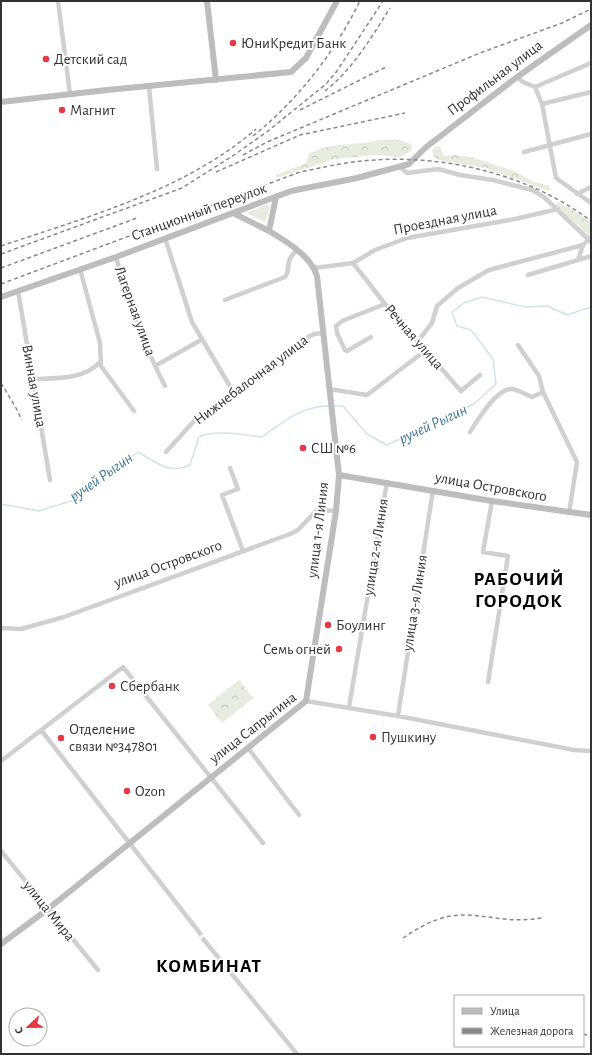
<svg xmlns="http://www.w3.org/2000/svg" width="592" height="1055" viewBox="0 0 592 1055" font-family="'Alegreya Sans',sans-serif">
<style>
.grass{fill:#e6ecdf}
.forest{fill:url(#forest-crowns)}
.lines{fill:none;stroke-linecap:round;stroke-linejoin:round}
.stream{stroke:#cfe2ee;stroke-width:1.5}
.street-tunnel{stroke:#d6d6d6;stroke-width:4.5;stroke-dasharray:4.5 2;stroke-linecap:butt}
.street{stroke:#d0d0d0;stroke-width:4.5}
.secondary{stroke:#bdbdbd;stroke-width:6}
.rail{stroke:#888;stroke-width:1.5;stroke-dasharray:4 3;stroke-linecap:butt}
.poi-dot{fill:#e63946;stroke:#fff;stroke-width:1.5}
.labels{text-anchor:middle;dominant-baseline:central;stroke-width:4;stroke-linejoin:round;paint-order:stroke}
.poi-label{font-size:15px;fill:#333;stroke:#fff;text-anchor:start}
.street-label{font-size:15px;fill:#333;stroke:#fff}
.water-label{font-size:16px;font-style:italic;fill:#3f7597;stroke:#fff}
.district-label{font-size:19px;font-weight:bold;letter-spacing:1px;fill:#000;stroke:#fff}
</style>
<defs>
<pattern id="forest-crowns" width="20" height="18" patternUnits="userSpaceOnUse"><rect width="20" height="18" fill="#e6ecdf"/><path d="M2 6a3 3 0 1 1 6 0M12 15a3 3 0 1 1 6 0" fill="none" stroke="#c6cbc0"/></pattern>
</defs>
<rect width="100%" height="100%" fill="#fff"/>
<path class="grass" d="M 268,204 L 270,208 L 265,222 L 246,213 Z"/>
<path class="forest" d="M 380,140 L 399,140 L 411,144 L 412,150 L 401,157 L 376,155 L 335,159 L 279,177 L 274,176 L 306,163 L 309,154 C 331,141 357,146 380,140 Z
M 439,146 L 444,156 L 456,155 L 471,157 L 514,171 L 534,182 L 550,186 L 550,190 L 549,191 L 485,168 L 438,160 L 434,157 L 432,151 L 434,148 Z
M 558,202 L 576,212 L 591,223 L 591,239 L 557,206 L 556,203 Z
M 239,680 L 253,698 L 222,723 L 208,705 Z"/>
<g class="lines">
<path class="stream" d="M 334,406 L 343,406 L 367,434 L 387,445 L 474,404 L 496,384 L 493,359 L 471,330 L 457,326 L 452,312 L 464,303 L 482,297 L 525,307 L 547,306 L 567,315 L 591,307
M 1,504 L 39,511 L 74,500 L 138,452 C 156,462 169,475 190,465 L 199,437 C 214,429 245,435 262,437 C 283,422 303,405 330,406"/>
<path class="street-tunnel" d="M 199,932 L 204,940"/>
<path class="street" d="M 58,1 L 70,94
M 517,77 L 523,82 L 535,87 L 542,104 L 556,178 L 591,203
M 149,87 L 157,169
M 535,87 L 591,63
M 542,104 L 591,92
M 524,152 L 591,134
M 400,167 L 407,173 L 438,169 L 460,175 L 493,180 L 532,190 L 544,197 L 591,242
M 577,194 L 591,187
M 165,238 L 192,322 L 234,393
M 116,257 C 129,303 143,344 165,386
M 578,260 L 583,245
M 353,263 L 385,304 L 461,391 L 480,375
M 314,268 L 353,263 L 375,250 L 407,238 L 515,219 L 558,209
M 80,269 L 100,343 L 101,366 L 134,411
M 528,275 L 591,256
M 18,291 L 50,480
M 225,300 L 285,277 C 292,267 283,263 297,250
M 371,337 L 347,351 L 345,350 L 337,333 L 336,326 L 342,321 L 385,304
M 418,341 L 432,323 L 437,306 L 458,288 L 489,270 L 583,245 L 589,239
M 518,345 L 539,376 L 543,392 L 577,462 L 569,513
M 155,366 L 201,340
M 33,379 C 55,378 84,380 100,362
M 329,389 L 367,395 L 426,350
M 470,432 C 477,421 496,389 511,389 C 517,389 526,395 532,397 L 543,392
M 166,452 L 194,421 L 234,393 L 308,337 L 314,334 L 324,333
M 230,468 L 238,489 L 222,495 L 243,551
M 1,628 L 21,629 L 64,617 L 290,534 L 298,530 L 317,510 L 336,511
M 488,682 L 508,556 L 483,552 L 492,501
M 306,701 L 398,716 L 574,750 L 591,751
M 349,707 L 387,482
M 398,716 L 433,490
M 41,730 L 199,932
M 248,748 L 299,815
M 1,761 L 123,667 L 263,843
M 1,851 L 98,970
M 204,940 L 297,1054"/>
<path class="secondary" d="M 207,1 L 216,80
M 1,102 L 107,90 L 291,72 L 306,58 L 337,1
M 235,214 L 269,231
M 1,297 L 116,257 L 291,191 L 357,178 L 409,164 L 425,148 L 517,77 L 591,25
M 339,475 L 492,501 L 591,515
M 1,944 L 48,909 L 306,701 L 336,511 L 339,475 L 317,276 C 311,256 286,241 269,231 L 276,197"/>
<path class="rail" d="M 325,91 C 353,69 371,38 390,8
M 300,110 L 386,67
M 253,136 C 299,99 334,53 360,1
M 243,155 L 267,142 L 480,53 L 562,23 L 591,9
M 216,172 L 300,135 L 405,113
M 1,246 C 87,217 186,190 256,129
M 1,254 L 182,188 L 234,155 L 268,131 L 326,84 L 337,71 L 383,1
M 1,268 L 137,218
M 1,284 L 300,172 C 325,167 350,161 375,160 C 449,155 532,176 591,221
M 1,383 L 15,406 L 22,420
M 403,938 C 422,925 443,914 466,915 C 493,916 517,924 544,917
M 583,1034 L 591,1036"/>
</g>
<g class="poi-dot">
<circle cx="233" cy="43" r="4"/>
<circle cx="46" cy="59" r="4"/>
<circle cx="62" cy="110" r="4"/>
<circle cx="303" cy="448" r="4"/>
<circle cx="328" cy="625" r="4"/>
<circle cx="339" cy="649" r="4"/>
<circle cx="112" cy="686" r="4"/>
<circle cx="373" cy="737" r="4"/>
<circle cx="61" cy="738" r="4"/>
<circle cx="127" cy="791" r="4"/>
</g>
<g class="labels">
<g class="poi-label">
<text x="241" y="43">ЮниКредит Банк</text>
<text x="54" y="59">Детский сад</text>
<text x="70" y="110">Магнит</text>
<text x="311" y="448">СШ №6</text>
<text x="336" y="625">Боулинг</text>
<text x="331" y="649" text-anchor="end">Семь огней</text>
<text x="120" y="686">Сбербанк</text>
<text x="69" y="729">Отделение<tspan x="69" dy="17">связи №347801</tspan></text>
<text x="381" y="737">Пушкину</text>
<text x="135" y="791">Ozon</text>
</g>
<g class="street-label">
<text transform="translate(495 78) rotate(-37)">Профильная улица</text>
<text transform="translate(199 212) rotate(-20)">Станционный переулок</text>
<text transform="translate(445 220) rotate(-11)">Проездная улица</text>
<text transform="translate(135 311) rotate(70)">Лагерная улица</text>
<text transform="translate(414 337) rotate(49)">Речная улица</text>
<text transform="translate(251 380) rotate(-37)">Нижнебалочная улица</text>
<text transform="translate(34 386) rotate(80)">Винная улица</text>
<text transform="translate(491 487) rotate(10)">улица Островского</text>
<text transform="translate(318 530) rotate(-83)">улица 1-я Линия</text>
<text transform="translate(376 547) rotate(-81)">улица 2-я Линия</text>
<text transform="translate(168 564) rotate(-20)">улица Островского</text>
<text transform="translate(415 603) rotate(-81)">улица 3-я Линия</text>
<text transform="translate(253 728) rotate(-38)">улица Сапрыгина</text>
<text transform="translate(49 911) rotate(51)">улица Мира</text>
</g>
<g class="water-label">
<text transform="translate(433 424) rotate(-25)">ручей Рыгин</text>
<text transform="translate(101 477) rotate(-35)">ручей Рыгин</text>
</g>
<g class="district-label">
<text x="519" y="579">РАБОЧИЙ<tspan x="519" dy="22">ГОРОДОК</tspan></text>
<text x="209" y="966">КОМБИНАТ</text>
</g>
</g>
<rect width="592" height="1055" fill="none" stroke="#333333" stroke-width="4"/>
<rect x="454" y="995" width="130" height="52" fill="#ffffff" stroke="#adadad"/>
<rect x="462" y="1008" width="20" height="6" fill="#bdbdbd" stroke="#adadad"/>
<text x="490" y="1015" font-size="12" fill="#333333">Улица</text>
<rect x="462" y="1028" width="20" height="6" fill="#888888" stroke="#adadad"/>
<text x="490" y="1035" font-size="12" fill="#333333">Железная дорога</text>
<g transform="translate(28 1027) rotate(248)"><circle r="19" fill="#ffffff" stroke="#adadad"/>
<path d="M0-3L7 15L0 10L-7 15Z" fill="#e63946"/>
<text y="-6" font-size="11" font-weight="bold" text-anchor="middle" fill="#333333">С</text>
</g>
</svg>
